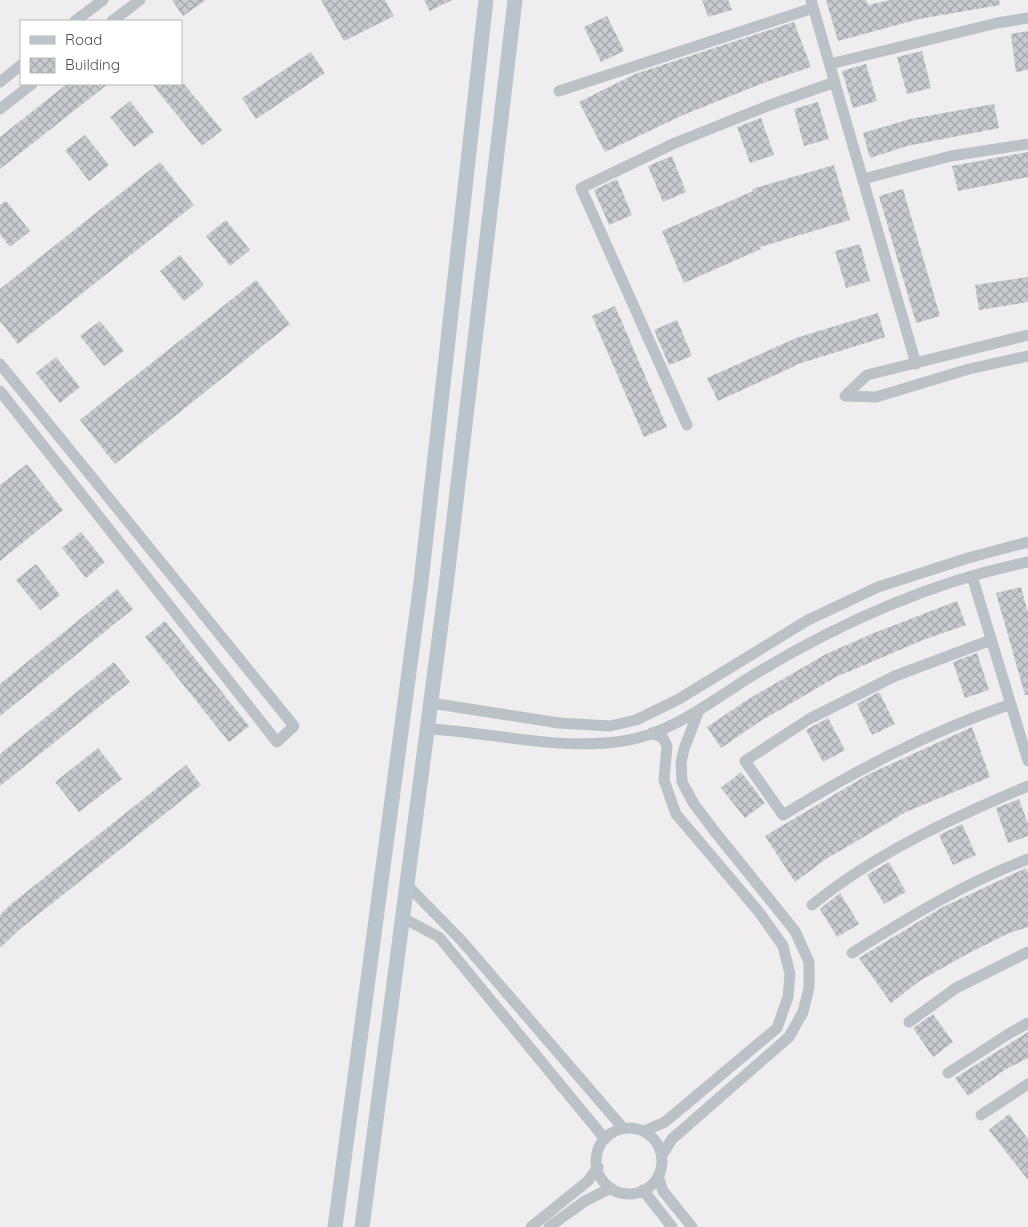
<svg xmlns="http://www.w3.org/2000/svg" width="1028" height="1227" viewBox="0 0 1028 1227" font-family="Quicksand,sans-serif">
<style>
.building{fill:url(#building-cross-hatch)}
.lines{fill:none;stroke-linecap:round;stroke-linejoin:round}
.street{stroke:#bac2c8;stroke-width:11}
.secondary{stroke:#bac4cd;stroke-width:15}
</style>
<defs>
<pattern id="building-cross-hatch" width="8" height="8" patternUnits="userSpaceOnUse" patternTransform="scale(1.25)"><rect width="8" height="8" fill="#c7cacf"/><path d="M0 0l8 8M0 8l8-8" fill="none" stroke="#a3a6ab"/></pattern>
</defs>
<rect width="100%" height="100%" fill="#efeded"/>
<path class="building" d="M 172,0 L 206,0 L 183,16 Z
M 321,0 L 385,0 L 394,16 L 344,41 Z
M 424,0 L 452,0 L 430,11 Z
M 702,0 L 728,0 L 732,10 L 708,17 Z
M 826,0 L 866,0 L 868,5 L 891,0 L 999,0 L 1000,5 L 919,19 L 838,41 Z
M 607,16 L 624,51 L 601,62 L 584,27 Z
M 794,22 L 811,67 L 766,82 L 683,115 L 605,152 L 579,102 L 635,74 Z
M 1028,31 L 1028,70 L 1016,72 L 1011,34 Z
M 922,51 L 931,88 L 907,94 L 897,57 Z
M 311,52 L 325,73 L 256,119 L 242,98 Z
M 866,64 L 877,101 L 853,108 L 842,71 Z
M 67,84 L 108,84 L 0,169 L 0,137 Z
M 152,84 L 184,84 L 222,130 L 202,146 Z
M 130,101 L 154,132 L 134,147 L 110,117 Z
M 818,102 L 829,139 L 804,146 L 794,109 Z
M 994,104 L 999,128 L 907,146 L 870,158 L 863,133 L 910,119 Z
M 761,118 L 774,155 L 750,163 L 737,127 Z
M 85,135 L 109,165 L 89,181 L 65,150 Z
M 1028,152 L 1028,177 L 958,191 L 952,166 Z
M 672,156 L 686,192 L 663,202 L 648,166 Z
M 160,162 L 194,205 L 18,344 L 0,321 L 0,289 Z
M 834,165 L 850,220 L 760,247 L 761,249 L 684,283 L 662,231 L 753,191 L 752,189 Z
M 617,179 L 632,215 L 609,225 L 594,190 Z
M 903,189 L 940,316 L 916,323 L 879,196 Z
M 6,201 L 30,231 L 10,247 L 0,234 L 0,205 Z
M 226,220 L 250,250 L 230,266 L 206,236 Z
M 860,244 L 870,281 L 846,288 L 835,251 Z
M 180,255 L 204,285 L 184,301 L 160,271 Z
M 1028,277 L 1028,302 L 979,310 L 975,285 Z
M 256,280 L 290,324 L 115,464 L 80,420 Z
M 615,306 L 667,427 L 644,437 L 592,316 Z
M 878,313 L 885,337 L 795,365 L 795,366 L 718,401 L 707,378 L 796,338 Z
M 677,320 L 692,356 L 669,365 L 654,330 Z
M 100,321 L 124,351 L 104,366 L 80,336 Z
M 56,357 L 80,387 L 60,403 L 36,373 Z
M 27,464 L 63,510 L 0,561 L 0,485 Z
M 81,532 L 105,562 L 86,578 L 62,548 Z
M 36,564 L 60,595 L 40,610 L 16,580 Z
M 1021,587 L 1028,613 L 1028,695 L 1025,695 L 996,593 Z
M 117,589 L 133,609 L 0,716 L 0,684 Z
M 957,601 L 966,625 L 923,640 L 836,677 L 759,722 L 721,748 L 707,727 L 747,700 L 826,654 L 874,633 Z
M 165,621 L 249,726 L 229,742 L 145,637 Z
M 977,653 L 989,690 L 965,698 L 953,662 Z
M 114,662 L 130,682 L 0,786 L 0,754 Z
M 879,692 L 895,724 L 872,735 L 857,704 Z
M 828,718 L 845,750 L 823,762 L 806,730 Z
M 972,727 L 990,777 L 906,812 L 826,859 L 795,882 L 765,836 L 869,774 Z
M 98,748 L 122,779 L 79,812 L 55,782 Z
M 186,765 L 201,785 L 20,929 L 0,948 L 0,915 L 10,905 Z
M 741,772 L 765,803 L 745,818 L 721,788 Z
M 1019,799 L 1028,824 L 1028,836 L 1008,843 L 996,808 Z
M 962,824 L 976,855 L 953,865 L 939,835 Z
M 889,862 L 906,892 L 884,904 L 867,875 Z
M 1026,868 L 1028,874 L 1028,927 L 1009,933 L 969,953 L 921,980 L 891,1003 L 859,958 L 941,908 Z
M 840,893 L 859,924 L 837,937 L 820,909 Z
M 933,1014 L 953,1042 L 933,1057 L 913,1028 Z
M 1028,1032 L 1028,1058 L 1006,1069 L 968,1096 L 955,1078 Z
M 1009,1114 L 1028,1139 L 1028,1180 L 989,1130 Z"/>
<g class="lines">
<path class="street" d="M 811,0 L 916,364
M 75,21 L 103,0
M 112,21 L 140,0
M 830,64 L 997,23 L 1028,18
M 0,82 L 21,65
M 559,91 L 813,8
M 0,109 L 32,84
M 863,179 L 951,156 L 1028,144
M 1028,335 L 867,375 L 845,396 L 876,397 L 969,369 L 1028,356
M 0,364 L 294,726 L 277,742 L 0,391
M 687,425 L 581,188 L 675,143 L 770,105 L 835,82
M 972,576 L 1028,761
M 991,640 L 895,676 L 809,719 L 745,761 L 783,815 C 858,769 927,733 1011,704
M 431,703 L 559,723 L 610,726 L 636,720 L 679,699 L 808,620 L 878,587 L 968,558 L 1028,542
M 428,729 C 492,732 558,751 623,741 C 675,733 716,697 760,671 C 842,622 934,581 1028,562
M 407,885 L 461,940 L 623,1128
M 812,905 C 876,853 952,818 1028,786
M 403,918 L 439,937 L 605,1139
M 852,953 C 909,917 965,883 1028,859
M 909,1022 L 956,988 L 1028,952
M 948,1073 L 1010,1033 L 1028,1023
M 981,1115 L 1028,1084
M596 1161a33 33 0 1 1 66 0a33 33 0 1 1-66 0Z
M 644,1131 L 665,1122 L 777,1028 L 788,997 L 790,974 L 783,946 L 759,912 L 676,814 L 664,780 L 667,746 L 663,738 L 652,733
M 662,1155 L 672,1139 L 789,1037 L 803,1012 L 809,988 L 809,962 L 795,931 L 716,833 L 694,804 L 682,782 L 681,763 L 684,749 L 699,710
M 658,1176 L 663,1191 L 692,1227
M 643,1190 L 672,1227
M 531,1227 L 588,1181 L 598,1167
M 549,1227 L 585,1201 L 611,1188"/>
<path class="secondary" d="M 335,1227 L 421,582 L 486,0
M 362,1227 L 446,586 L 515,0"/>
</g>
<rect x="20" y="20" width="162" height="65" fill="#ffffff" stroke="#b5b9bc"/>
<rect x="30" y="36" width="25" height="8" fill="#bac4cd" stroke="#b5b9bc"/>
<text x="65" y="45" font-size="15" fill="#475158">Road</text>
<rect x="30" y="58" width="25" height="15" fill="url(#building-cross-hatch)" stroke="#b5b9bc"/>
<text x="65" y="70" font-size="15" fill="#475158">Building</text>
</svg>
